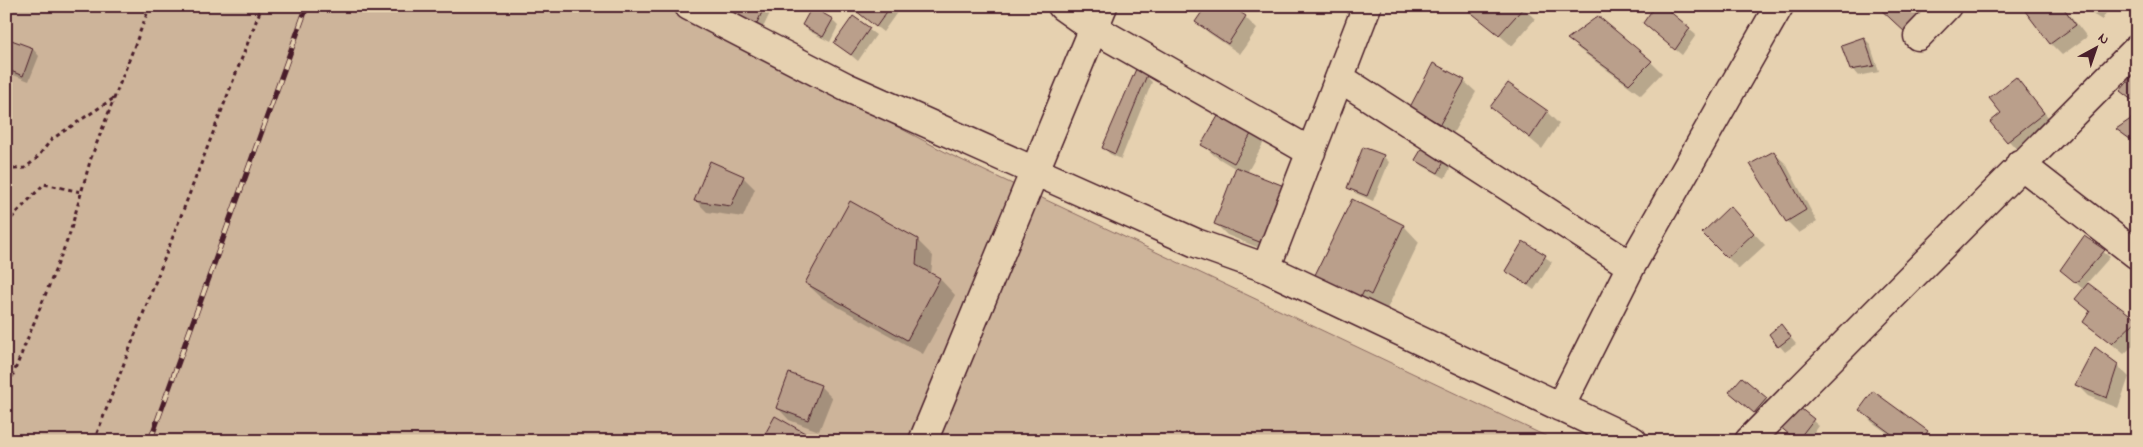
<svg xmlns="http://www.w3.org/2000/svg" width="2143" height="447" viewBox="0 0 2143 447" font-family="'Indie Flower',sans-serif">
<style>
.green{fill:#cdb49a;stroke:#8c6a62}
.shadow{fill:#0003}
.building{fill:#ba9f8b;stroke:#4a1f2b}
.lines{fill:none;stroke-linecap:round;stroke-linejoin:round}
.minor-casing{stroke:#4a1f2b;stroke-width:31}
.path{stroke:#4a1f2b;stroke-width:3;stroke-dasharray:4 4;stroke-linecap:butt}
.minor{stroke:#e6d1b0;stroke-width:28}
.rail-casing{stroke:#4a1f2b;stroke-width:5.5}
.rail{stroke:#e6d1b0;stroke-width:4;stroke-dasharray:11;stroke-linecap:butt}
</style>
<rect width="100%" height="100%" fill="#e6d1b0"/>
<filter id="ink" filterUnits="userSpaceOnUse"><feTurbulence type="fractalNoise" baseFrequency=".02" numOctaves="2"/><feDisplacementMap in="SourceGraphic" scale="10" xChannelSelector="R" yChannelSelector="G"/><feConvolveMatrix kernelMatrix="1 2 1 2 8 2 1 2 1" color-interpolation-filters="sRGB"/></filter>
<g filter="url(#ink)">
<path class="green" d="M 6,6 L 669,6 L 951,155 L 1556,441 L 6,441 Z"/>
<path class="shadow" d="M 841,6 L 849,6 L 846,10 Z
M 850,6 L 892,6 L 898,11 L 883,32 Z
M 1229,6 L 1245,17 L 1257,29 L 1240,54 L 1209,33 L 1197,22 Z
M 1521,6 L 1535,19 L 1512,46 L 1470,10 Z
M 2033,6 L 2063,6 L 2087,37 L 2062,55 L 2051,44 L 2026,11 Z
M 2079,6 L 2110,6 L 2102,20 Z
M 764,7 L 770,13 L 761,32 L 724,14 Z
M 853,18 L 876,35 L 858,61 L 836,43 Z
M 832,20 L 838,26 L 830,42 L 809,31 L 803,24 Z
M 1650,29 L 1689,29 L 1696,35 L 1682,55 Z
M 1864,38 L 1870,44 L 1879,72 L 1858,76 L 1852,69 Z
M 6,39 L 33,49 L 39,56 L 29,81 L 6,72 Z
M 1569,39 L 1651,62 L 1662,73 L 1641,95 L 1580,50 Z
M 1146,76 L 1152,82 L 1121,159 L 1110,154 L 1104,148 Z
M 2016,79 L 2055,125 L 2020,153 L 1992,122 L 2003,113 Z
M 1464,81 L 1476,92 L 1452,135 L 1424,119 L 1412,107 Z
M 1508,85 L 1547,112 L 1559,124 L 1542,149 L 1492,107 Z
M 2137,120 L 2137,146 L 2118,130 Z
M 1253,130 L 1264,142 L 1247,173 L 1274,254 L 1227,235 L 1215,223 L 1236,169 L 1215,156 L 1203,145 Z
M 1774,153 L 1786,164 L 1817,222 L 1799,233 L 1787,221 Z
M 1383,156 L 1389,162 L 1373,201 L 1355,193 L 1348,187 Z
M 1445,159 L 1452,165 L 1445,178 L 1423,166 L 1417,160 Z
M 743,177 L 755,189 L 743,217 L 707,212 L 695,200 Z
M 1352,201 L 1404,226 L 1419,242 L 1387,309 L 1380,306 L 1375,316 L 1330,294 Z
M 1741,219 L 1765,245 L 1739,269 L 1703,233 Z
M 2084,238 L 2110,257 L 2087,283 L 2137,321 L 2137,342 L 2124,354 L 2085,322 L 2090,312 L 2077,299 L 2084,290 L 2068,276 Z
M 917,240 L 933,256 L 931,274 L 940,279 L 955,295 L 923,354 L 822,298 L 806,283 Z
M 1524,242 L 1552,262 L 1534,290 L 1507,271 Z
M 1781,326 L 1796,344 L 1785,352 L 1770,335 Z
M 2117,365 L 2129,377 L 2118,408 L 2088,396 L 2077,385 Z
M 820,386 L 832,398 L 819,431 L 789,420 L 778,408 Z
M 1737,398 L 1766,399 L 1772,405 L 1761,418 Z
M 1795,406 L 1819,426 L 1808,441 L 1797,441 L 1779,425 Z
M 1861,410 L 1927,432 L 1936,441 L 1899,441 L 1872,422 Z"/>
<path class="building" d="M 717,6 L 765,6 L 755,27 Z
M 850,6 L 891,6 L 876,27 Z
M 1206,6 L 1231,6 L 1246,16 L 1228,44 L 1195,22 Z
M 1471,6 L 1523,6 L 1524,7 L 1499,35 L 1468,10 Z
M 1655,6 L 1663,6 L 1690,28 L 1675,50 L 1643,23 Z
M 1877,6 L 1933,6 L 1907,34 Z
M 2031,6 L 2062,6 L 2076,25 L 2050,44 L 2025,11 Z
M 812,7 L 833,19 L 823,37 L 802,25 Z
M 853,16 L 870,28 L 851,55 L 834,43 Z
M 1598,16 L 1652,61 L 1629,84 L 1567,39 Z
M 1864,37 L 1874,66 L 1850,70 L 1841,45 Z
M 6,38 L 33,48 L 23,76 L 6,69 Z
M 1433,63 L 1465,80 L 1440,124 L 1410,107 Z
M 1136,69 L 1147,75 L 1115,154 L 1102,148 Z
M 2137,71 L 2137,104 L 2120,91 Z
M 2016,77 L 2044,113 L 2007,142 L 1990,122 L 2001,113 L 1989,98 Z
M 1508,83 L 1548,111 L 1530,138 L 1490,107 Z
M 1221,111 L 1254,129 L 1234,163 L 1201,145 Z
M 2135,116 L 2137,118 L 2137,144 L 2116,129 Z
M 1424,145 L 1446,158 L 1438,173 L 1415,160 Z
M 1363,147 L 1384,155 L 1367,196 L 1347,188 Z
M 1774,151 L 1806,210 L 1786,222 L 1750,164 Z
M 710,161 L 744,176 L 731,206 L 694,201 Z
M 1236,167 L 1284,186 L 1262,243 L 1214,224 Z
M 1352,199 L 1404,225 L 1371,295 L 1364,291 L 1359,301 L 1313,279 Z
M 850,201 L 918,239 L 916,265 L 940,278 L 907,340 L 805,283 Z
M 1730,206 L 1754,233 L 1727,258 L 1702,233 Z
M 2084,236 L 2105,250 L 2076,283 L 2060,270 Z
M 1523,241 L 1546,255 L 1528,285 L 1505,271 Z
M 2088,283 L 2137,320 L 2112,344 L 2083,322 L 2090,311 L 2075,299 Z
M 1781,324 L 1791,337 L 1778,347 L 1769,334 Z
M 2095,347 L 2118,364 L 2107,398 L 2075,385 Z
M 789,373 L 821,385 L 808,420 L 776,408 Z
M 1742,377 L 1767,398 L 1754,413 L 1729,392 Z
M 1873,391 L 1928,431 L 1921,441 L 1901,441 L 1859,410 Z
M 1795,404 L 1814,419 L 1797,441 L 1778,425 Z
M 775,416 L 819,441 L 761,441 Z
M 1770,432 L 1784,441 L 1765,441 Z"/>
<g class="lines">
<g class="minor-casing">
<path id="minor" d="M 689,6 L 846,87 L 1196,243 L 1266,268 L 1633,441
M 1062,6 L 1093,28 L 1311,152
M 1918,36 L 1947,6
M 1340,78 L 1631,266
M 2020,164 L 2137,255
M 1266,268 L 1367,6
M 1560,407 L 1631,266 L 1779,6
M 923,441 L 1103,6
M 1749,441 L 2137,49"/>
</g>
<path class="path" d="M 6,168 L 14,169 L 25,168 L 36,159 L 52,139 L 114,98
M 6,224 L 44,184 L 81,192
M 6,392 L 69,236 L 91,158 L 150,6
M 94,441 L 262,6"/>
<use href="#minor" class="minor"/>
<g class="rail-casing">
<path id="rail" d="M 150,441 L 307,6"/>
</g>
<use href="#rail" class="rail"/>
</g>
</g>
<rect width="2143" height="447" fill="none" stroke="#e6d1b0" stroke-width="25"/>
<rect x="12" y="12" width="2118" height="422" fill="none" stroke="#4a1f2b" stroke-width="2" filter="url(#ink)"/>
<g transform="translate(2096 48) rotate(40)" stroke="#e6d1b0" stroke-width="4" paint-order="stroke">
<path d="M0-4L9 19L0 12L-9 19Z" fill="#4a1f2b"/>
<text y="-8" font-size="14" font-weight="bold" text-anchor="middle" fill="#4a1f2b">N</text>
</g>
</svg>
